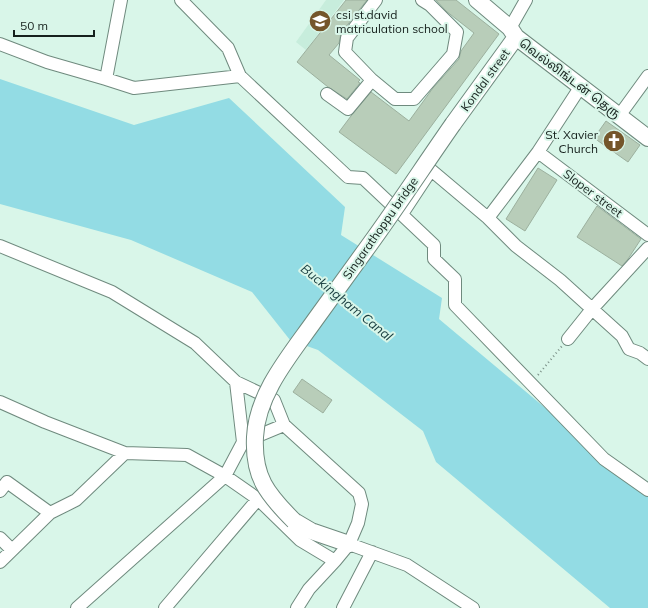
<svg xmlns="http://www.w3.org/2000/svg" width="648" height="608" viewBox="0 0 648 608" font-family="Mulish,'Noto Sans Tamil',sans-serif">
<style>
.built{fill:#c7eddc}
.water{fill:#93dce4}
.building{fill:#b8cdb9;stroke:#9cb09e}
.lines{fill:none;stroke-linecap:round;stroke-linejoin:round}
.minor-casing{stroke:#6f8a7e;stroke-width:14}
.major-casing{stroke:#6f8a7e;stroke-width:18}
.path{stroke:#7a8f86;stroke-width:2;stroke-dasharray:1 3;stroke-linecap:butt}
.minor{stroke:#fff;stroke-width:12}
.major{stroke:#fff;stroke-width:16}
.major-bridge-casing{stroke:#6f8a7e;stroke-width:18;stroke-linecap:butt}
.major-bridge{stroke:#fff;stroke-width:16}
.labels{text-anchor:middle;dominant-baseline:central;stroke-width:4;stroke-linejoin:round;paint-order:stroke}
.poi-label{font-size:12px;fill:#16211d;stroke:#d9f6e9;text-anchor:start}
.street-label{font-size:12px;fill:#16211d;stroke:#d9f6e9}
.water-label{font-size:13px;font-style:italic;fill:#173b3e;stroke:#d9f6e9}
</style>
<rect width="100%" height="100%" fill="#d9f6e9"/>
<path class="built" d="M 326,0 L 344,0 L 306,50 L 296,42 Z"/>
<path class="water" d="M 0,79 L 134,125 L 229,98 L 345,207 L 341,235 L 442,298 L 439,319 L 648,494 L 648,608 L 610,608 L 436,462 L 423,431 L 318,350 L 290,340 L 252,292 L 131,240 L 0,204 Z"/>
<path class="building" d="M 346,0 L 367,0 L 341,33 L 339,43 L 329,55 L 360,80 L 358,82 L 360,83 L 347,99 L 328,87 L 297,62 Z
M 436,0 L 456,0 L 499,34 L 396,174 L 339,132 L 351,116 L 371,92 L 409,121 L 433,88 L 459,59 L 461,51 L 474,33 L 446,11 Z
M 606,121 L 640,145 L 628,162 L 594,138 Z
M 538,168 L 557,180 L 525,231 L 506,219 Z
M 597,206 L 641,239 L 628,259 L 622,266 L 577,237 Z
M 302,379 L 332,400 L 323,413 L 293,392 Z"/>
<g class="lines">
<g class="minor-casing">
<path id="minor" d="M 181,0 L 228,48 L 240,76 L 348,177 L 363,178 L 434,245 L 434,259 L 455,279 L 455,305 L 604,459 L 648,490
M 510,28 L 526,0
M 0,44 L 47,62 L 106,79 L 134,88 L 240,76
M 106,79 L 121,0
M 372,80 L 395,99 L 414,99 L 453,54 L 457,32 L 430,5 L 422,0
M 327,94 L 348,109 L 372,80 L 345,52 L 347,38 L 376,0
M 619,116 L 648,76
M 538,152 L 648,235
M 402,214 L 431,170 L 488,218 L 516,246 L 560,280 L 622,336 L 629,349 L 640,353 L 648,359
M 488,218 L 538,152 L 581,86
M 0,246 L 112,292 L 195,343 L 236,382 L 243,442
M 568,339 L 592,309 L 648,248
M 236,382 L 274,400 L 284,425
M 0,402 L 45,422 L 125,453 L 187,455 L 225,476 L 258,499 L 300,540 L 335,561 L 309,589 L 297,608
M 0,491 L 7,482 L 50,513
M 0,538 L 12,550
M 349,544 L 407,565 L 473,608
M 0,562 L 50,513 L 76,500 L 125,453
M 77,608 L 225,476 L 243,442 L 284,425 L 359,493 L 362,504 L 358,523 L 349,544 L 335,561
M 165,608 L 258,499
M 343,608 L 372,552"/>
</g>
<g class="major-casing">
<path id="major" d="M 477,0 L 510,28 L 516,37 L 648,138
M 453,124 L 516,37
M 294,521 L 311,531 L 349,544"/>
</g>
<path class="path" d="M 538,375 L 562,346"/>
<use href="#minor" class="minor"/>
<use href="#major" class="major"/>
<g class="major-bridge-casing">
<path id="major-bridge" d="M 294,521 C 267,494 253,477 255,437 C 257,393 291,354 315,320 C 334,294 352,269 370,244 C 399,204 425,164 453,124"/>
</g>
<use href="#major-bridge" class="major-bridge"/>
</g>
<defs>
<g id="school-disc" transform="scale(1.15)"><circle r="9.5" fill="#74552a" stroke="#d9f6e9"/><path d="M0-5L7-2L0 1L-7-2ZM-4 1L0 2.5L4 1V4Q0 6-4 4Z" fill="#fff"/></g>
<g id="church-disc" transform="scale(1.15)"><circle r="9.5" fill="#74552a" stroke="#d9f6e9"/><path d="M-1.2-6h2.4v3.5h3.3v2.4h-3.3V6h-2.4V-.1h-3.3v-2.4h3.3Z" fill="#fff"/></g>
</defs>
<g fill-rule="evenodd">
<use href="#school-disc" x="320" y="21"/>
<use href="#church-disc" x="614" y="141"/>
</g>
<g class="labels">
<g class="poi-label">
<text x="336" y="14">csi st.david<tspan x="336" dy="14">matriculation school</tspan></text>
<text x="598" y="134" text-anchor="end">St. Xavier<tspan x="598" dy="14">Church</tspan></text>
</g>
<g class="street-label">
<text transform="translate(570 78) rotate(37)">வெல்லிங்டன் தெரு</text>
<text transform="translate(485 80) rotate(-54)">Kondal street</text>
<text transform="translate(593 193) rotate(37)">Sloper street</text>
<text transform="translate(380 228) rotate(-55)">Singarathoppu bridge</text>
</g>
<g class="water-label">
<text transform="translate(347 302) rotate(39)">Buckingham Canal</text>
</g>
</g>
<path d="M14 30v6h80v-6" fill="none" stroke="#16211d" stroke-width="2"/>
<text x="20" y="30" font-size="12" fill="#16211d" stroke="#d9f6e9" stroke-width="3" paint-order="stroke">50 m</text>
</svg>
